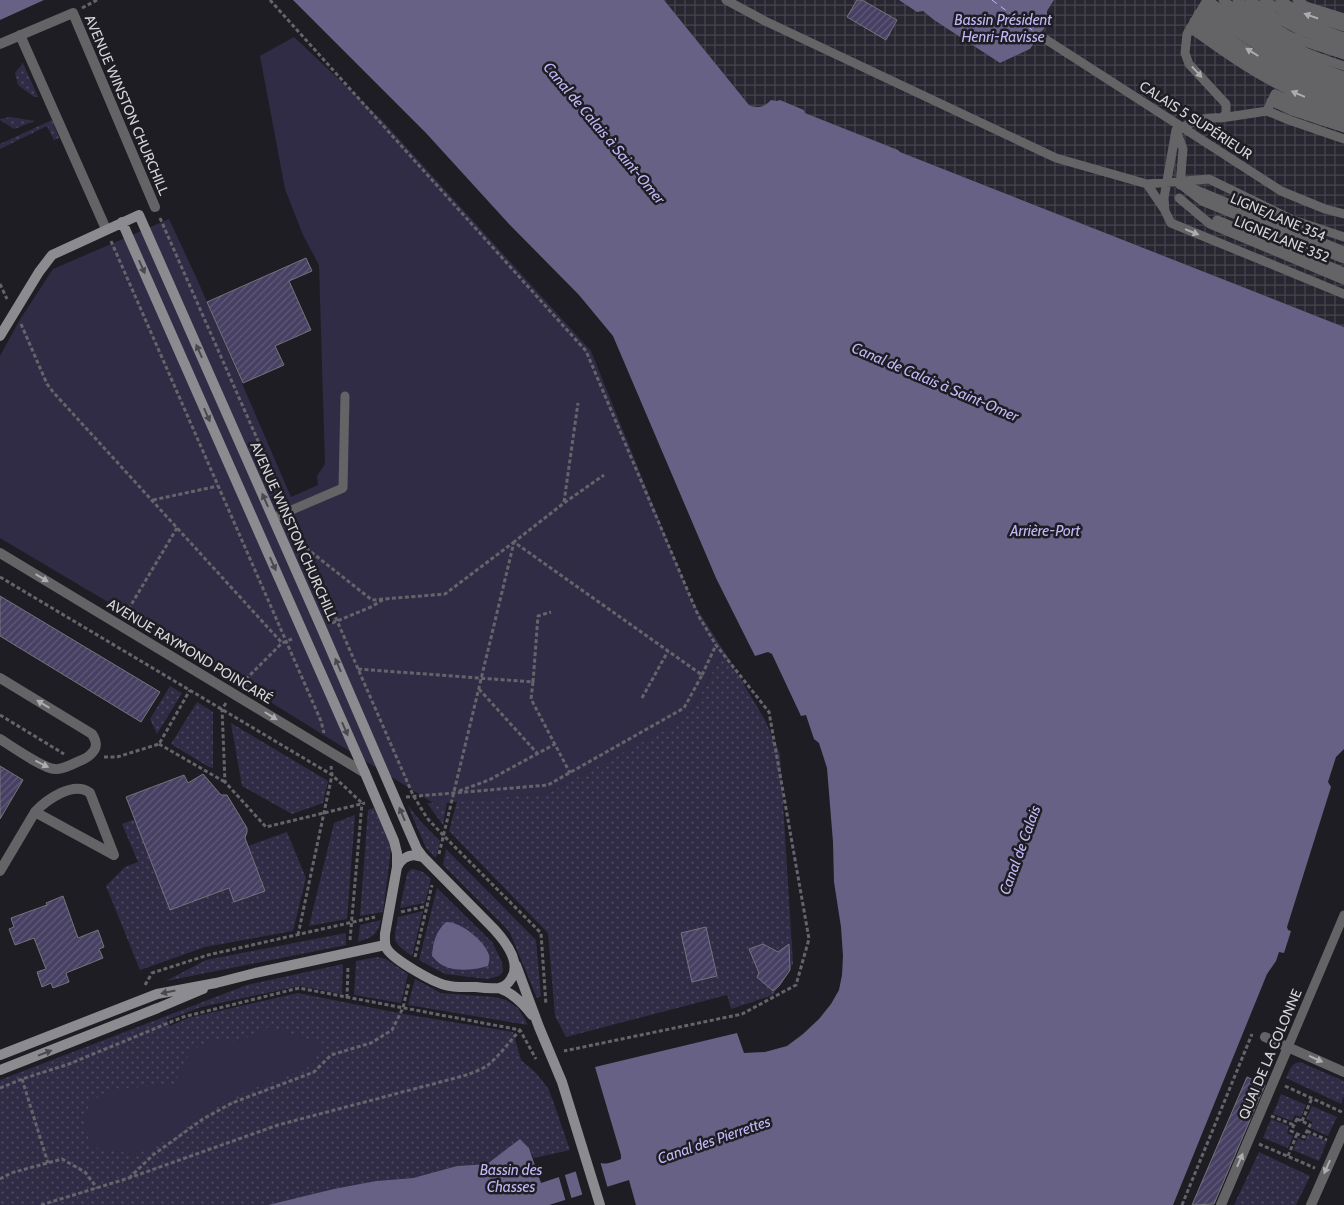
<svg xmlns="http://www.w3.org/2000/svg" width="1344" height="1205" viewBox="0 0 1344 1205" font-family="Cabin,sans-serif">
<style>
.industrial{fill:url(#industrial-grid)}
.grass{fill:url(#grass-dots)}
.park{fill:#312c46}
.water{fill:#686186}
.pier{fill:#1e1d23}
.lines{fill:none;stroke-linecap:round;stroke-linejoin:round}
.ferry{stroke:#c2b7f6;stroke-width:1;stroke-dasharray:6 5;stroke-linecap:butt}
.building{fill:url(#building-hatch);stroke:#74747a}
.path{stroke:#65646a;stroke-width:3;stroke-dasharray:4 2.5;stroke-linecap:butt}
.lane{stroke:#646467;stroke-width:9}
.street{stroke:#646467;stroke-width:10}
.secondary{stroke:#8c8c90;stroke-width:10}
.oneway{fill:#adadb1}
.oneway2{fill:#4a494f}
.labels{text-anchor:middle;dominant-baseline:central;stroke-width:5;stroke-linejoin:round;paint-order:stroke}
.street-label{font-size:14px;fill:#d5d5d9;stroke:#1e1d23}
.water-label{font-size:15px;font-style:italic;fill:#c2b7f6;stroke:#1e1d23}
</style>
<defs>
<pattern id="industrial-grid" width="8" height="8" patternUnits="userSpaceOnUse" patternTransform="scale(1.25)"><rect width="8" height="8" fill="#282630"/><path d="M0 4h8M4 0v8" fill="none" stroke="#46454d"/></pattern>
<pattern id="grass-dots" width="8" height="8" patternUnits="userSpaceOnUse" patternTransform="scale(1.25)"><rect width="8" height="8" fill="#312c46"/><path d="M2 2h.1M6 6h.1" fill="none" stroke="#4e4a60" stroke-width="1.8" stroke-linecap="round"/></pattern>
<pattern id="building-hatch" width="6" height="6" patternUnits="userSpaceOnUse" patternTransform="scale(1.25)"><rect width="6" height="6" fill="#474063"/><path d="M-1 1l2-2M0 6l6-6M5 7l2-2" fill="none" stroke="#615b79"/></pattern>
</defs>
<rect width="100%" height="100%" fill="#1e1d23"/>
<path class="industrial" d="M 664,0 L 899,0 L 923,11 L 934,20 L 1000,63 L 1030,49 L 1047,24 L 1047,11 L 1054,0 L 1344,0 L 1344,327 L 900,152 L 897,150 L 805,113 L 804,109 L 771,100 L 765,106 L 759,108 L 754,107 L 749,105 Z"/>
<path class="grass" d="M 23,63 L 38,97 L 34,97 L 18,85 L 15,73 Z
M 10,117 L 35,121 L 14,129 L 0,120 L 0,119 Z
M 52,120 L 59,138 L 54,140 L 47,126 L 0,149 L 0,144 Z
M 724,651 L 765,720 L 780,754 L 793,964 L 773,995 L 731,1009 L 727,995 L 566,1037 L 555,1016 L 548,933 L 449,831 L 457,801 L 547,793 L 666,729 L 690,713 Z
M 170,686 L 182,693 L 157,734 L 150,719 Z
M 197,702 L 213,712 L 213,768 L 209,767 L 171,744 Z
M 231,723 L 328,781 L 323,803 L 292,814 L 242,786 Z
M 447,802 L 443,825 L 427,803 Z
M 408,806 L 422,823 L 440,841 L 436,858 L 426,848 Z
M 374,808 L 390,843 L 391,850 L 383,912 L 360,916 L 368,810 Z
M 355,815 L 347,919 L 309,926 L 334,823 Z
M 135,819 L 171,910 L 229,888 L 238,901 L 265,891 L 248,846 L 287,832 L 306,878 L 293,931 L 205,947 L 140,970 L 106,886 L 125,867 L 138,862 L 122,824 Z
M 446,849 L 536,940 L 541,996 L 537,998 L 510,933 L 504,926 L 443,865 Z
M 413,869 L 423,872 L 431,879 L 425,903 L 400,908 L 407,874 L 410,870 Z
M 437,888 L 492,942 L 502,962 L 503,971 L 500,975 L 496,977 L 487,979 L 445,974 L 419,960 Z
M 423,911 L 412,956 C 390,940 394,942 398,917 Z
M 381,920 C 377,936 372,937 358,942 L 360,925 Z
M 346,933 L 346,945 L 166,981 L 206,960 Z
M 377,957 L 386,959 L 408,974 L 401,1003 L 354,995 L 356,961 Z
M 343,964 L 342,994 L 300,986 L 201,1007 L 167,1020 L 170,1026 L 188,1018 L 298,993 L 404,1014 L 513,1032 L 521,1060 L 536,1073 L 548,1088 L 553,1101 L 570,1150 L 534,1158 L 529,1148 L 520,1139 L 487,1164 L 457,1166 L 413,1178 L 376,1181 L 268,1205 L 0,1205 L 0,1080 L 247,985 Z
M 415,979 L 441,993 L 494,997 L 506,1000 L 518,1008 L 528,1025 L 408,1005 Z
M 1300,1062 L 1344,1081 L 1344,1096 L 1341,1104 L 1286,1078 C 1290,1070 1291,1063 1300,1062 Z
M 1281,1094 L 1306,1105 L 1301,1117 L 1295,1115 L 1292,1121 L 1273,1114 Z
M 1312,1106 L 1337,1117 L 1328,1136 L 1310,1128 L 1313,1122 L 1306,1119 Z
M 1271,1119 L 1289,1126 L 1287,1133 L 1293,1136 L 1288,1148 L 1263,1138 Z
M 1308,1134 L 1327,1141 L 1319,1161 L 1293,1150 L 1298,1138 L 1305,1141 Z
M 1259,1152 L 1310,1176 L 1296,1205 L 1234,1205 Z"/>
<path class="park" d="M 294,37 L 381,119 L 591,351 L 692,601 L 724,651 L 690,713 L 667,729 L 547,793 L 435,804 L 123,611 L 0,538 L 0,356 L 19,321 L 53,269 L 169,219 L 197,279 L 291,497 L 318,485 L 317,476 L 325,464 L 319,265 L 303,235 L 285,189 L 260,56 Z
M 269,1027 L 324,1044 L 311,1066 L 232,1097 L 152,1149 L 132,1154 L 93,1147 L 84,1129 L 89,1103 L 111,1089 L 174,1085 L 191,1050 L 212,1041 L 237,1042 Z"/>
<path class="water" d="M 0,0 L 44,0 L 0,20 Z
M 293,0 L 664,0 L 749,105 C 758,109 764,107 771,100 L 777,101 L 780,100 L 804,110 L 805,113 L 898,150 L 900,152 L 1344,327 L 1344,749 L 1336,757 L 1328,782 L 1331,787 L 1287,927 L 1288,930 L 1291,931 L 1284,953 L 1279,952 L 1276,961 L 1267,974 L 1173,1205 L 636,1205 L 629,1180 L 549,1205 L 268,1205 L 334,1189 L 376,1181 L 413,1178 L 457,1166 L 487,1164 L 520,1139 L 529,1148 L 541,1183 L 601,1163 C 607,1165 615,1161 621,1159 L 621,1155 L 595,1067 L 737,1033 L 744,1053 L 765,1052 L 787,1046 L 803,1034 L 819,1019 L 831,1004 L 839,990 L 842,975 L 843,956 L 841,927 L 834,882 L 833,842 L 827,768 L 819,743 L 814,739 L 806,715 L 801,716 L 772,654 L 768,652 L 755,656 L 716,578 L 613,336 L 579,295 L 509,224 L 426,133 Z
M 899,0 L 1054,0 L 1047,11 L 1047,24 L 1030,49 L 1000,63 L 934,20 L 923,11 L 917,12 Z
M 446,922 C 460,921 485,941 489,955 C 490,959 489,962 488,966 C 474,970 457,972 444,966 C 439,964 435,959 432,956 C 433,942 436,931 446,922 Z"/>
<path class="pier" d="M 600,1161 L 608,1189 L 583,1197 L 575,1169 Z
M 564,1172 L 572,1200 L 566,1202 L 558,1174 Z"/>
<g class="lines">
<path class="ferry" d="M 992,0 L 1035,32"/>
</g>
<path class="building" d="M 857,0 L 862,0 L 897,20 L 886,40 L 847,17 Z
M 306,258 L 312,271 L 289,281 L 311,330 L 275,346 L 284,365 L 243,383 L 207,302 Z
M 0,596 L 160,692 L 141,722 L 0,636 Z
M 0,766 L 23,780 L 0,819 Z
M 203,774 L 221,795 L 227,795 L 247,828 L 247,832 L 245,838 L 265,891 L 234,902 L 229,888 L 170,910 L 126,797 L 184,775 L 188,783 Z
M 63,896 L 78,938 L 98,930 L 104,947 L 99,949 L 103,958 L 66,973 L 69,982 L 53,988 L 51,983 L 42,987 L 37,972 L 46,969 L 34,938 L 15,945 L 9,929 L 14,927 L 11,918 L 47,905 L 46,903 Z
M 706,927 L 717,976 L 692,982 L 681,933 Z
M 763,944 L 778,952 L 789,944 L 790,970 L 779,986 L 773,991 L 757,977 L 759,973 L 749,949 Z
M 1247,1077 L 1265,1085 L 1214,1204 L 1192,1205 Z"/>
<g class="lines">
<path class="path" d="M 270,0 L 586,351 L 698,615 L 716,645 L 769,712 L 809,939 L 796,985 L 742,1014 L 564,1051
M 82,8 L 97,0
M 160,218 L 284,500
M 111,241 L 321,721 L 324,733
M 0,284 L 7,299
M 21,324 L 47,384 L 54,393 L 282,643
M 153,500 L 218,486
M 564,502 L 578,403
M 294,522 L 413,795 L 427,818 L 443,835 L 541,933 L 546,1005
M 306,548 L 372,600 L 445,594 L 514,542
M 0,577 L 332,775 L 362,803
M 125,615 L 177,528
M 332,623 L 371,607 L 384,599
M 358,669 L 533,682 L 531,699 L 570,773
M 702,675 L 716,645
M 533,682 L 538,616 L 551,612
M 241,684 L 282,643 L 292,639
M 479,689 L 537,753
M 642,698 L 668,651
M 226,703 L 222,709 L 225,782 L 266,827 L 365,803
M 0,715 L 64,754
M 159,744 L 225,782
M 104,757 L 117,757 L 159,744 L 190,690
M 459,791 L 489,780 L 555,744
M 406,797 L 548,785 L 684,708 L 702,675 L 514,542 L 564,503 L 604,475
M 439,854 L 514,542
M 401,912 L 427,906
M 298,935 L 332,775 L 331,766
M 350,940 L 362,803
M 415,957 L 432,885
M 145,985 L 152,973 L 208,955 L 375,917
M 347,998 L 348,966
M 22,1079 L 48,1163
M 1285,1086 L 1344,1113
M 0,1088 L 22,1079 L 69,1064 L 183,1017 L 299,988 L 520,1030 L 536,1059
M 1271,1116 L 1294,1125
M 1297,1119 L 1310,1125 L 1304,1137 L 1291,1131 Z
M 1302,1121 L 1312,1098
M 1307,1131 L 1327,1140
M 1259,1144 L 1315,1168
M 1288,1156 L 1297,1134
M 129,1178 L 153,1155 L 203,1119 L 232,1103 L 314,1072 L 331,1055 L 371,1043 L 392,1030 L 403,1008 L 409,982
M 0,1179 L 11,1173 L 62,1159 L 85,1172 L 97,1188
M 41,1205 L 129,1178 L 278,1125 L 463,1076 C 472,1073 481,1070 488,1065 C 500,1055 510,1041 520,1030
M 1182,1205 L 1252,1034"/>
<path class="lane" d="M 726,0 L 765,21 L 1056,158 L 1147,184 L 1209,179 L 1293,220 L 1344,237
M 1208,0 C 1233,19 1258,38 1286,53 C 1305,62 1324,69 1344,76
M 1223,0 C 1241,14 1259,29 1280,40 C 1300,51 1322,59 1344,66
M 1237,0 C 1254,13 1272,27 1292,37 C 1309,44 1327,49 1344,55
M 1250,0 L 1273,16 L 1299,30 L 1344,46
M 1264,0 L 1301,22 L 1344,37
M 1280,0 L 1303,14 L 1344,27
M 1297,0 L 1306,6 L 1344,18
M 1203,7 C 1226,24 1248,41 1273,55 C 1295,68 1320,76 1344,84
M 1198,14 C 1216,27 1233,41 1252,53 C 1281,70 1312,82 1344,93
M 1194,21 C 1212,34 1229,49 1247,60 C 1278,79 1311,90 1344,102
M 1190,28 C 1225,53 1259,78 1300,95 C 1314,101 1329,105 1344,110
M 1039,35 L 1281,191 L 1325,209 L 1344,214
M 1271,101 L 1292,111 L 1344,128
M 1267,111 L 1289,120 L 1344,139
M 1221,118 L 1267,111 L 1275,94 L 1299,104 L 1344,119
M 1179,129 C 1194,121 1204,117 1221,118 L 1226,114 L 1226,104 L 1189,64 L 1185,53 L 1187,34 L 1207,0
M 1176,130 L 1164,198 L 1165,211 L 1171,223 L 1344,294
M 1176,130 L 1183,149 L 1180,185
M 1147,184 L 1164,209
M 1180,184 L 1202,201 L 1344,259
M 1189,187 L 1344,251
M 1179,198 L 1210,224 L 1344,280
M 1217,220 L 1344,272
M 273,518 L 343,488 L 345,396
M 1288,1047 L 1344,915"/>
<path class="street" d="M 20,35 L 106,229
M 0,44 L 73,13 L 155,207
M 0,553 L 365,773
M 0,678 L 92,734 C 97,742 98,748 90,755 C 86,759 79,761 73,764 C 68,766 60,770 55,769 C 44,769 11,746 0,739
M 0,871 L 35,812 C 46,800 74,780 90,793 L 114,855 L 35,812
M 1265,1037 L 1344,1072
M 1221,1205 L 1288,1047
M 1311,1205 L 1344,1130"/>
<path class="secondary" d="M 122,222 L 365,773 L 394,841 L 397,853 L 397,867
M 0,336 L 39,272 L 52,255 L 139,215 L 321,627 L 410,833 L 417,849 L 423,857
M 414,855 L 423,857 L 494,929 C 505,941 522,963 511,979 C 508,984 504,987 499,988 C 491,989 483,988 476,987 C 466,987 455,988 445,985 C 433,982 394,960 387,949 C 384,944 385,940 385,934 L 397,867 C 401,859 406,856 414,855 Z
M 516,965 L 539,1027 L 562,1082 L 600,1205
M 499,988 C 513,993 523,1003 532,1015
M 0,1055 L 157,994 L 216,983 L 255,973 L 385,945
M 0,1070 L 158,1008 L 203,989"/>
</g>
<defs><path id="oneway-solid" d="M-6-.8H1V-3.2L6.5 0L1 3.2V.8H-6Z" transform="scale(1.25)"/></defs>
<g class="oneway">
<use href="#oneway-solid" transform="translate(1311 16) rotate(-161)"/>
<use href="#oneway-solid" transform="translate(1252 52) rotate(-148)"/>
<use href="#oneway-solid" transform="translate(1197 72) rotate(47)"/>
<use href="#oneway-solid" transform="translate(1298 94) rotate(-157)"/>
<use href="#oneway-solid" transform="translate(1192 232) rotate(22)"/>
<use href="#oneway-solid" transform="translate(42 578) rotate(31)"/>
<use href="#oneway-solid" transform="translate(43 704) rotate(-149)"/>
<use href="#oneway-solid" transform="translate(271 716) rotate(32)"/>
<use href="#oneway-solid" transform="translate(42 764) rotate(27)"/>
<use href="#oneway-solid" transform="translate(1316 1059) rotate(24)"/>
<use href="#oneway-solid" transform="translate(1240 1160) rotate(-67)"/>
<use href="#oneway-solid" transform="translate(1327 1167) rotate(114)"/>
</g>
<g class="oneway2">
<use href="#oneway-solid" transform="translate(142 267) rotate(66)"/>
<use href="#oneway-solid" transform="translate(199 351) rotate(-114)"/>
<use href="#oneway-solid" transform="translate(207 415) rotate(66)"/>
<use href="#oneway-solid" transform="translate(265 500) rotate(-114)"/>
<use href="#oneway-solid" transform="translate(273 564) rotate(66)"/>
<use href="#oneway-solid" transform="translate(338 665) rotate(-113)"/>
<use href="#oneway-solid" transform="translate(345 729) rotate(66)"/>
<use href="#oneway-solid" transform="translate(402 814) rotate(-113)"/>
<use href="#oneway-solid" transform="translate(168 992) rotate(168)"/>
<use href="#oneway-solid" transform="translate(45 1053) rotate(-21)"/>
</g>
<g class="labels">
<g class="street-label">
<text transform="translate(127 105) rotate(67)">AVENUE WINSTON CHURCHILL</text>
<text transform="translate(1196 120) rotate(33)">CALAIS 5 SUPÉRIEUR</text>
<text transform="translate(1278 217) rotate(23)">LIGNE/LANE 354</text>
<text transform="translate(1282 239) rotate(22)">LIGNE/LANE 352</text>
<text transform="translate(294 531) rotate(66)">AVENUE WINSTON CHURCHILL</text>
<text transform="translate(190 651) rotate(31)">AVENUE RAYMOND POINCARÉ</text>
<text transform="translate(1270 1054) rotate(-67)">QUAI DE LA COLONNE</text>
</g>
<g class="water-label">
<text x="1003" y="20">Bassin Président<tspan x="1003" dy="17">Henri-Ravisse</tspan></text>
<text transform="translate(604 133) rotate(50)">Canal de Calais à Saint-Omer</text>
<text transform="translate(935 382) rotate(23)">Canal de Calais à Saint-Omer</text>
<text x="1045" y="531">Arrière-Port</text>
<text transform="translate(1020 850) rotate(-70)">Canal de Calais</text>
<text transform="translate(714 1140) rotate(-19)">Canal des Pierrettes</text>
<text x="511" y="1170">Bassin des<tspan x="511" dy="17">Chasses</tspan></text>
</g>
</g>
</svg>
